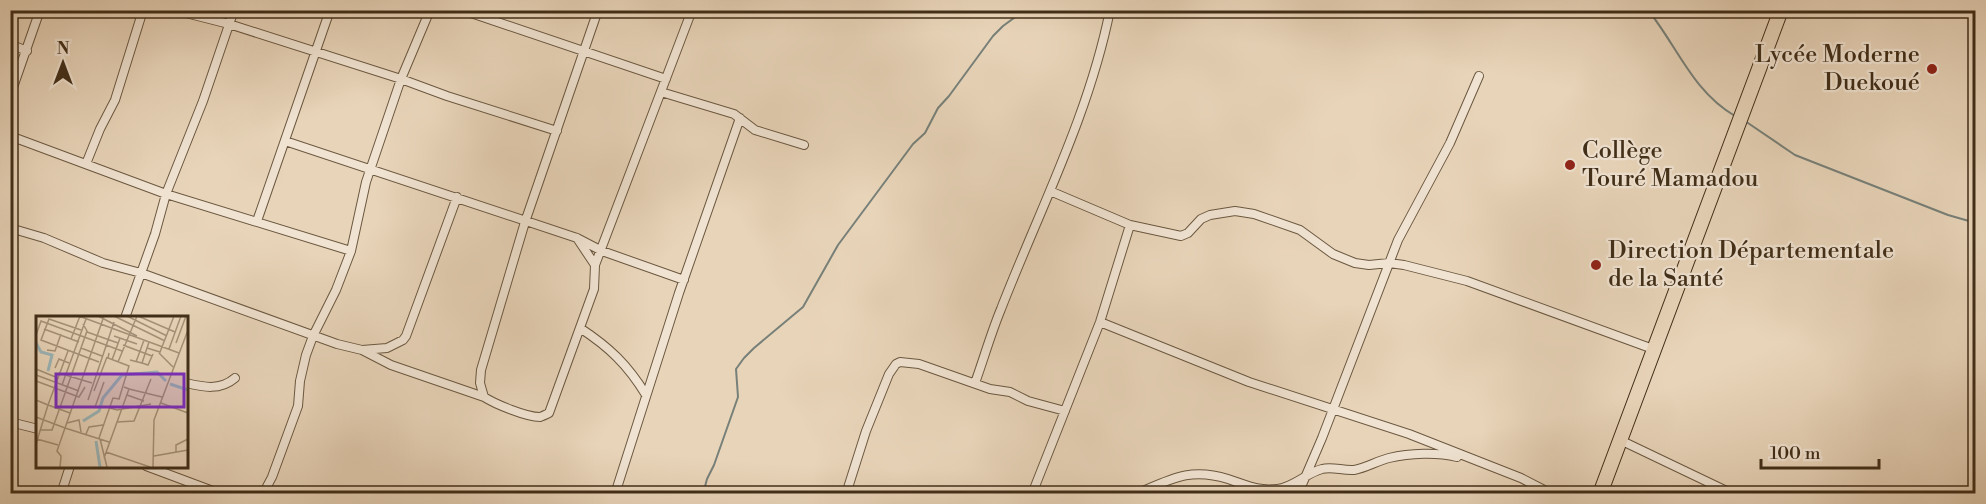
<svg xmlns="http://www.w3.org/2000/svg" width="1986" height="504" viewBox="0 0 1986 504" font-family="'Libre Bodoni',serif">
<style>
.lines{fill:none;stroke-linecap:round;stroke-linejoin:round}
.stream{stroke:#778079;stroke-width:2}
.minor-casing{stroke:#6b5840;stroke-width:10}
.trunk-casing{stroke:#412e18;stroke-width:16}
.minor{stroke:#f0e3d2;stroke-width:8}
.trunk{stroke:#e8d4b9;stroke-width:14}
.poi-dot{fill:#8f2418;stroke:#f0e3d2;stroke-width:2}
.labels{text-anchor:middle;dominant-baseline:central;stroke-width:4.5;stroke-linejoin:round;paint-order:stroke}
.poi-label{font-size:24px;fill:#412e18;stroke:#f0e3d2;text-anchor:start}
.inset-river{fill:none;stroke:#9bb6b9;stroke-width:3}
.inset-road{fill:none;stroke:#a59279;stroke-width:1.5}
.view{fill:#7b2cbf;fill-opacity:0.15;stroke:#7b2cbf;stroke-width:3}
.inset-edge{fill:none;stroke:#412e18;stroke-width:3}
</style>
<rect width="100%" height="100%" fill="#e8d4b9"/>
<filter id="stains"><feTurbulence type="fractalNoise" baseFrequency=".00333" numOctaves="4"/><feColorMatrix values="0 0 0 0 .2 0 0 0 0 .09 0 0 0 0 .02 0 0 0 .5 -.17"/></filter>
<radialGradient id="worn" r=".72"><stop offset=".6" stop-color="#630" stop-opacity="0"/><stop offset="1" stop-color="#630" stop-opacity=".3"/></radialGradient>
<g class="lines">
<path class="stream" d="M 1648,10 C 1677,46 1693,92 1735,116
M 1745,121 L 1795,155 L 1948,215 L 1976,223
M 703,494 L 707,479 L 714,465 L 738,397 L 736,369 L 744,358 L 754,348 L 803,307 L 838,245 L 913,144 L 925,133 L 938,108 L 949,96 L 993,36 L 1003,26 L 1025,10"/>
<g class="minor-casing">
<path id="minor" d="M 174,10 L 229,24 L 401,79 L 447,96 L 557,131
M 462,10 L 666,79
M 10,44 L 27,51
M 661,92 L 734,114 L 755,130 L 804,145
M 10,96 L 40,10
M 10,136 L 166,194 L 351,251
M 285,141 L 577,238 L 602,251 L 684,280
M 86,164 L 100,129 L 115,100 L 143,10
M 257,221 L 330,10
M 1130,225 L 1181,236 L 1188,233 L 1201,219 L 1210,215 L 1235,211 L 1254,214 L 1300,230 L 1333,254 L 1355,263 L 1369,265 L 1389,263 L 1404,265 L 1467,281 L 1653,349
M 10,228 L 44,238 L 103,263 L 141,273 L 337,344 L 362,350 L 387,348 L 403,340 L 406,336 L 457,197
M 577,238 L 595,265 L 594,289 L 549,413 C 547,414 543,416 540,417 C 526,417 495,404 484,397 L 480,383 L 481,370 L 525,222 L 598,10
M 595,265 L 692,10
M 125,318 L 155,234 L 166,194 L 203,101 L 234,10
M 1100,322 L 1249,382 L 1409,434 L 1521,478 L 1552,494
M 580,328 C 609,347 628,365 646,395
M 362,350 L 391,365 L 484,397
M 186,383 C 203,387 220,391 235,378
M 975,383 C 984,358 991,333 1001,309 C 1039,211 1089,115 1110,10
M 10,422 L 38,429
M 1620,440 L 1733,494
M 146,466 L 221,494
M 61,494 L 70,466
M 263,494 L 272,477 L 298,406 L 300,381 L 306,355 L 313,336 L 336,290 L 351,251 L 366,182 L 401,79 L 430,10
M 615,494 L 679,293 L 740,118
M 846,494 L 866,431 L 889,374 L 896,364 L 900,362 L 919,364 L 990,389 L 1010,392 L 1028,401 L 1065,411
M 1032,494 L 1100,322 L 1130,225 L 1050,191
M 1136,494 C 1171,479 1190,467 1228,479 C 1247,485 1256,491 1277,489 C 1293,488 1306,473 1322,469 C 1332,466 1343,471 1354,470 C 1366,468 1377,461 1389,458 C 1410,453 1437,452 1457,457
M 1298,494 L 1322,438 L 1398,240 L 1450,143 L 1479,76"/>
</g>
<g class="trunk-casing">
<path id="trunk" d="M 1600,494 L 1781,10"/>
</g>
<use href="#minor" class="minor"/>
<use href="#trunk" class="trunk"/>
</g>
<g class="poi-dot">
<circle cx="1932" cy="69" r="6"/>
<circle cx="1570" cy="165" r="6"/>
<circle cx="1596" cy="265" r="6"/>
</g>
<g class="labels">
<g class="poi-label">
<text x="1920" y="55" text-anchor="end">Lycée Moderne<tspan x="1920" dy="28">Duekoué</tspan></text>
<text x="1582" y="151">Collège<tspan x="1582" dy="28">Touré Mamadou</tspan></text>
<text x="1608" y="251">Direction Départementale<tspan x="1608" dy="28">de la Santé</tspan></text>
</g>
</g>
<g transform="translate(36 316)">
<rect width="152" height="152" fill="#e8d4b9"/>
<path class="inset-river" d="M 0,27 L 5,36 L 16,39 L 12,55M 134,68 L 152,74M 47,105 L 63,95 L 67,82 L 86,59 L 121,56 L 130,65M 60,125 L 64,151"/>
<path class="inset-road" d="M 43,0 L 143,37M 62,0 L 101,20M 68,0 L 29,112 L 73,126M 78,0 L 129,25M 91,0 L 131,20M 102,0 L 139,16M 8,13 L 43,26M 45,14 L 13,3 L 5,24 L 63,46M 51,16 L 82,27M 0,19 L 5,5 L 86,35M 78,20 L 101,28M 35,23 L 44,0M 140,27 L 150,0M 87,29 L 116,40M 45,32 L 66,40M 111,32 L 124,36 L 138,0M 133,33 L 145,0M 11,34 L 19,35 L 25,18M 32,35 L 12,89 L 34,97M 73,37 L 72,42 L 93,50 L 83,83M 123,37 L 137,51M 76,44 L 84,22M 94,44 L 106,47 L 113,26M 82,46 L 101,0M 100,46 L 108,24M 106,47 L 112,49 L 117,38M 19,52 L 23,43 L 33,47M 0,53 L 22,62M 23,57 L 56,67M 0,59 L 43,75M 0,65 L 43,81 L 49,71M 26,69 L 50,3M 93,73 L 126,81M 58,75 L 71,41M 91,79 L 108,85M 0,84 L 12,89 L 0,128M 52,84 L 78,6M 125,87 L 152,97M 59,91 L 68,66M 74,92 L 81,94 L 115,88M 0,101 L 29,112 L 21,135 L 25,140 L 24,151M 81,106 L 98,105 L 115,63M 31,107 L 43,104 L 45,116M 4,114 L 16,114 L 51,15 L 47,8M 50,118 L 53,111 L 67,109M 63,122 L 77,82 L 84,83M 1,123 L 22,129M 64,123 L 71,151M 70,136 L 114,151M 140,136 L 140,129 L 152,123M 118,140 L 152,134M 68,142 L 93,73 L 88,71M 117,151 L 118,104 L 152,14"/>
<path class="view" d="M 20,58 L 148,58 L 148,91 L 20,91 Z"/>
<rect width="152" height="152" class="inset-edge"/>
</g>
<rect width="1986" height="504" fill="none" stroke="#e8d4b9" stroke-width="36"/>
<rect x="12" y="12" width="1962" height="480" fill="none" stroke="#412e18" stroke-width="3"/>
<rect x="18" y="18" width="1950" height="468" fill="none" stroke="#412e18" stroke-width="1.5"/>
<g transform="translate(63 63)" stroke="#f0e3d2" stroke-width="4.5" paint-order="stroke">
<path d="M0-4.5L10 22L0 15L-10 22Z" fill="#412e18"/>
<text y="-9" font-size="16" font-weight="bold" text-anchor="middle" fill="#412e18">N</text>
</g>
<path d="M1761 459v9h118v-9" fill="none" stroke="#412e18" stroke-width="3"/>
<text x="1770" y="459" font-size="18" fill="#412e18" stroke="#f0e3d2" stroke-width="4.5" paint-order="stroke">100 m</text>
<rect width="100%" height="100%" filter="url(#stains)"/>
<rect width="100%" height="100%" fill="url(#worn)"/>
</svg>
